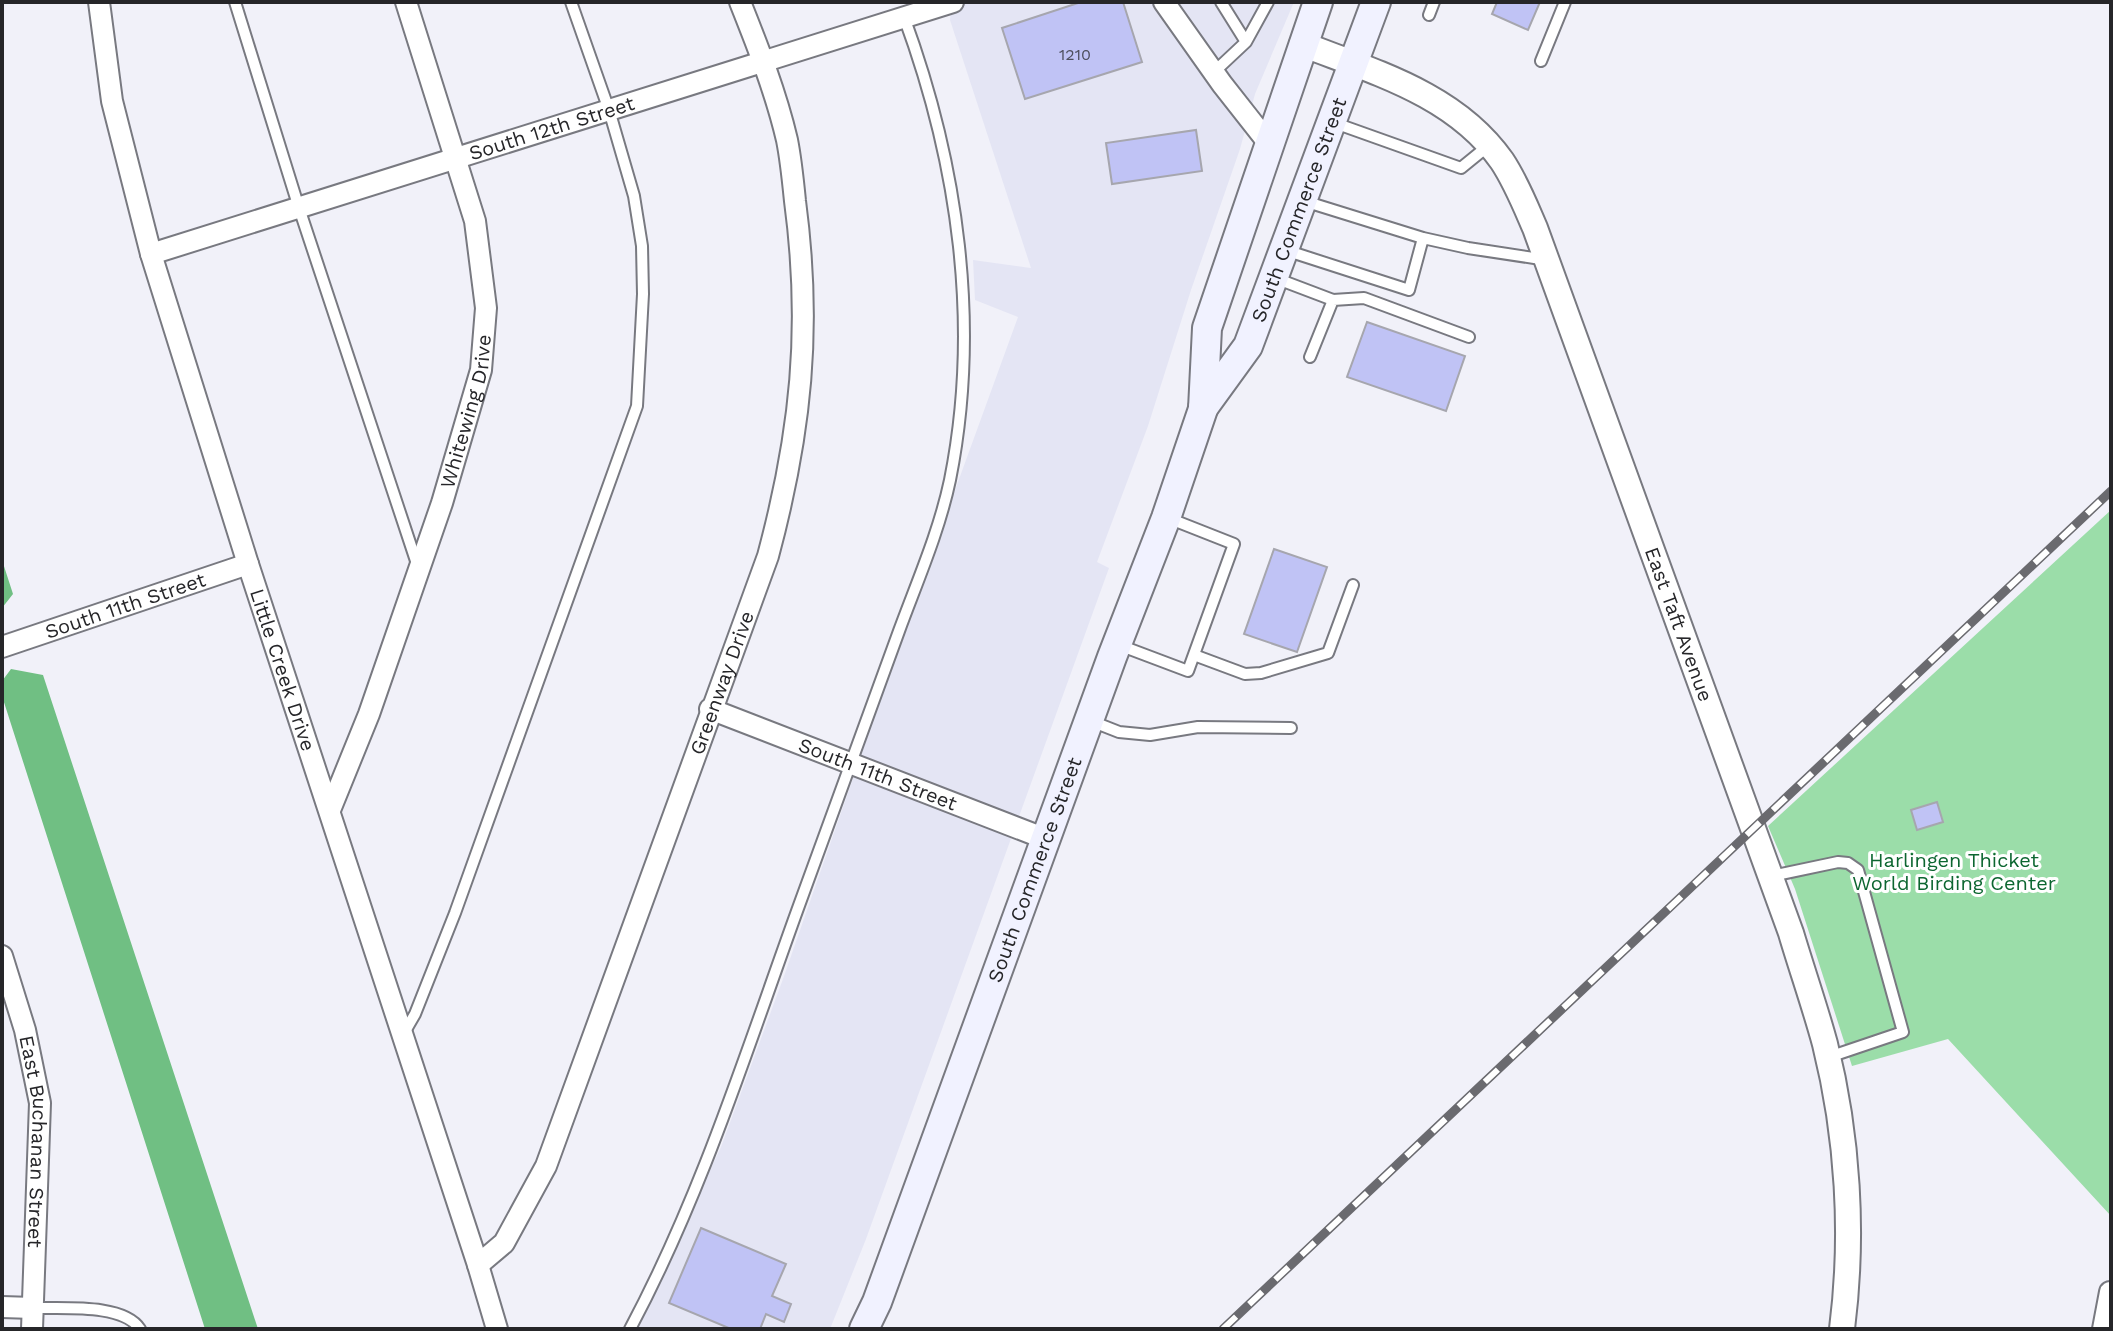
<svg xmlns="http://www.w3.org/2000/svg" width="2113" height="1331" viewBox="0 0 2113 1331" font-family="'Work Sans',sans-serif">
<style>
.built{fill:#e4e5f4}
.green{fill:#9bdda9}
.water{fill:#70bf83}
.building{fill:#c0c3f5;stroke:#a6a6ae;stroke-width:2}
.lines{fill:none;stroke-linecap:round;stroke-linejoin:round}
.service-casing{stroke:#787980;stroke-width:14}
.minor-casing{stroke:#787980;stroke-width:24}
.tertiary-casing{stroke:#787980;stroke-width:28}
.secondary-casing{stroke:#787980;stroke-width:32}
.service{stroke:#fff;stroke-width:10}
.minor{stroke:#fff;stroke-width:20}
.tertiary{stroke:#fff;stroke-width:24}
.secondary{stroke:#f1f2ff;stroke-width:28}
.rail-casing{stroke:#6a6a6f;stroke-width:9}
.rail{stroke:#fff;stroke-width:6;stroke-dasharray:18;stroke-linecap:butt}
.labels{text-anchor:middle;dominant-baseline:central;stroke-width:6;stroke-linejoin:round;paint-order:stroke}
.number-label{font-size:16px;fill:#4c4d5c}
.street-label{font-size:20px;fill:#262629;stroke:#fff}
.park-label{font-size:20px;fill:#0c6630;stroke:#fff}
</style>
<rect width="100%" height="100%" fill="#f1f1f9"/>
<path class="built" d="M 952,2 L 1294,2 L 1255,94 L 1240,149 L 1191,290 L 1148,426 L 1097,562 L 1109,568 L 866,1239 L 830,1329 L 635,1329 L 721,1147 L 783,979 L 918,592 L 1018,317 L 975,300 L 973,260 L 1031,268 L 950,20 Z"/>
<path class="green" d="M 2111,510 L 2111,1216 L 1948,1039 L 1852,1066 L 1795,889 L 1768,826 Z"/>
<path class="water" d="M 2,560 L 13,594 L 2,608 Z
M 11,669 L 43,675 L 258,1329 L 205,1329 L 2,696 L 2,681 Z"/>
<path class="building" d="M 1081,2 L 1123,2 L 1142,62 L 1025,99 L 1002,28 Z
M 1497,2 L 1540,2 L 1528,30 L 1492,14 Z
M 1196,130 L 1202,171 L 1112,184 L 1106,143 Z
M 1367,322 L 1465,356 L 1446,411 L 1347,377 Z
M 1274,549 L 1327,567 L 1297,652 L 1244,634 Z
M 1937,802 L 1943,822 L 1917,830 L 1911,810 Z
M 701,1228 L 786,1264 L 772,1296 L 791,1304 L 784,1322 L 766,1314 L 760,1329 L 731,1329 L 669,1303 Z"/>
<g class="lines">
<g class="service-casing">
<path id="service" d="M 235,2 L 299,208 L 418,567
M 1221,2 L 1246,42 L 1268,2
M 1429,15 L 1434,2
M 1541,61 L 1565,2
M 1214,72 L 1246,42
M 1332,122 L 1461,168 L 1488,146
M 1423,238 L 1468,248 L 1547,260
M 1285,250 L 1409,290 L 1423,238 L 1304,201
M 1275,278 L 1333,300 L 1364,298 L 1469,337
M 1310,357 L 1333,300
M 1119,645 L 1188,671 L 1234,544 L 1168,518
M 1194,655 L 1245,674 L 1261,673 L 1328,653 L 1353,585
M 1091,721 L 1119,732 L 1150,735 L 1198,727 L 1291,728
M 1772,876 L 1838,862 L 1848,863 L 1858,870 L 1903,1032 L 1829,1057
M 404,1033 L 415,1014 L 455,913 L 637,406 L 643,294 L 642,246 L 634,196 L 609,110 L 571,2
M 33,1308 C 62,1309 123,1303 140,1329
M 630,1329 C 701,1196 746,1052 797,911 C 831,818 865,725 899,631 C 917,582 939,532 950,480 C 981,325 958,164 904,17"/>
</g>
<g class="minor-casing">
<g id="minor">
<path id="s1" d="M 99,2 L 112,101 L 151,254 L 248,564 L 478,1265 L 497,1329"/>
<path d="M 1164,2 L 1222,84 L 1270,145"/>
<path id="s2" d="M 151,254 L 953,2"/>
<path id="s3" d="M 2,647 L 248,564"/>
<path id="s4" d="M 710,709 L 1046,839"/>
<path id="s5" d="M 330,810 L 369,714 L 442,503 L 481,370 L 486,308 L 475,221 L 406,2"/>
<path id="s6" d="M 2,956 L 25,1030 L 40,1103 L 32,1329"/>
<path id="s7" d="M 478,1265 L 504,1243 L 546,1166 L 768,556 C 801,433 812,328 795,201 C 793,181 791,160 787,140 C 776,93 758,47 740,2"/>
<path d="M 2,1307 L 33,1308"/>
<path d="M 2103,1329 L 2110,1292"/>
</g>
</g>
<g class="tertiary-casing">
<g id="tertiary">
<path id="s8" d="M 1302,44 C 1374,72 1455,94 1502,161 C 1516,182 1525,205 1535,228 L 1791,933 C 1802,970 1815,1007 1825,1044 C 1848,1136 1854,1235 1842,1329"/>
</g>
</g>
<g class="secondary-casing">
<g id="secondary">
<path id="s9" d="M 1203,408 L 1248,346 L 1376,2"/>
<path id="s10" d="M 864,1329 L 877,1302 L 1112,657 L 1166,518 L 1203,409 L 1207,328 L 1318,2"/>
</g>
</g>
<use href="#service" class="service"/>
<use href="#minor" class="minor"/>
<use href="#tertiary" class="tertiary"/>
<use href="#secondary" class="secondary"/>
<g class="rail-casing">
<path id="rail" d="M 1223,1329 L 2111,491"/>
</g>
<use href="#rail" class="rail"/>
</g>
<g class="labels">
<g class="number-label">
<text x="1075" y="54">1210</text>
</g>
<g class="street-label">
<text stroke="none"><textPath href="#s2" startOffset="420">South 12th Street</textPath></text>
<text stroke="none"><textPath href="#s9" startOffset="222">South Commerce Street</textPath></text>
<text stroke="none"><textPath href="#s5" startOffset="422">Whitewing Drive</textPath></text>
<text stroke="none"><textPath href="#s3" startOffset="130">South 11th Street</textPath></text>
<text stroke="none"><textPath href="#s8" startOffset="732">East Taft Avenue</textPath></text>
<text stroke="none"><textPath href="#s1" startOffset="694">Little Creek Drive</textPath></text>
<text stroke="none"><textPath href="#s7" startOffset="636">Greenway Drive</textPath></text>
<text stroke="none"><textPath href="#s4" startOffset="180">South 11th Street</textPath></text>
<text stroke="none"><textPath href="#s10" startOffset="490">South Commerce Street</textPath></text>
<text stroke="none"><textPath href="#s6" startOffset="190">East Buchanan Street</textPath></text>
</g>
<g class="park-label">
<text x="1954" y="860">Harlingen Thicket<tspan x="1954" dy="23">World Birding Center</tspan></text>
</g>
</g>
<rect width="2113" height="1331" fill="none" stroke="#262629" stroke-width="8"/>
</svg>
